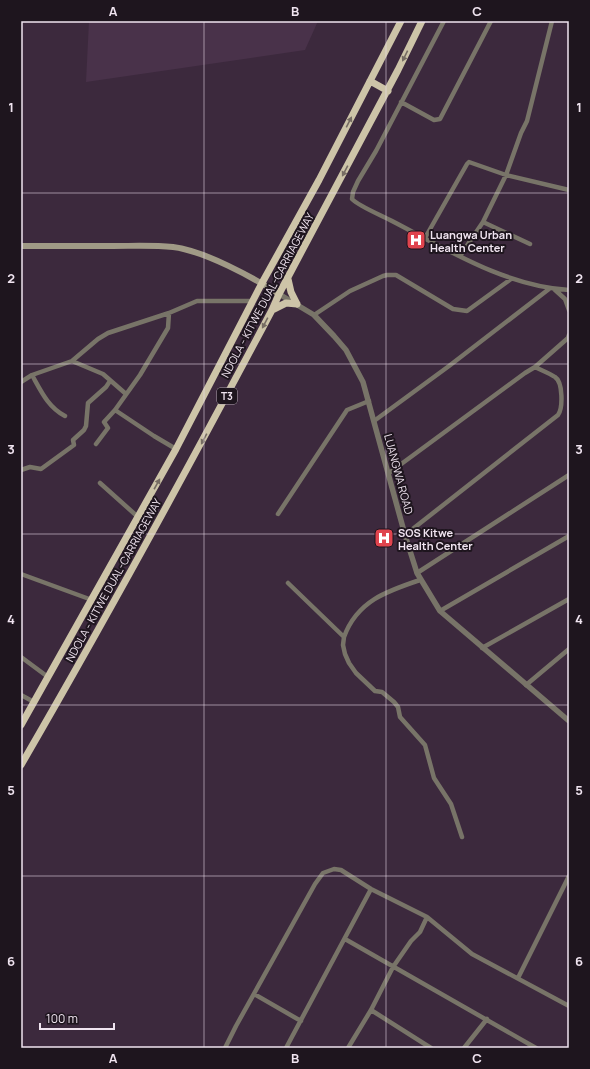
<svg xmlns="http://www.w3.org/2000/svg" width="590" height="1069" viewBox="0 0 590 1069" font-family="Manrope,sans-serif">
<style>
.built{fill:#49324a}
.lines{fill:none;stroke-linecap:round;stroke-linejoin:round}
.minor{stroke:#787468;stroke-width:4.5}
.tertiary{stroke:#787468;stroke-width:5.5}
.secondary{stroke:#a09a86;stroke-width:6}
.trunk{stroke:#cdc4a8;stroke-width:7}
.oneway{fill:#766c63}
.grid{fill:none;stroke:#f0e4f0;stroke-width:1;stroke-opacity:0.55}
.labels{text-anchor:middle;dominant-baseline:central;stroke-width:4;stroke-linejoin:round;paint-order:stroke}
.shield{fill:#1e151e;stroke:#b1a6b1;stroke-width:1}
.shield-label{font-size:10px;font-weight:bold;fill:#f0e4f0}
.poi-label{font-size:11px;font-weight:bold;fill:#f0e4f0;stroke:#1e151e;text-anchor:start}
.street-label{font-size:11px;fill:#f0e4f0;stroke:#1e151e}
.neatline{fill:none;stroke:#f0e4f0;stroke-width:1.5}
.grid-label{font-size:13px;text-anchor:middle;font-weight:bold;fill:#f0e4f0}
</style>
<rect width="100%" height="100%" fill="#3c293d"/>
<path class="built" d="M 89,21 L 318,21 L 305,50 L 86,82 Z"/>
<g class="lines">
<path class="minor" d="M 444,21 L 376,151 L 358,181 L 353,192 L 352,199 C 360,207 381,215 392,221 C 448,250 505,286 569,290
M 401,102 L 434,120 L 440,119 L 491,21
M 483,222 L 530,244
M 425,238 L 467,164 L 469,162 L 506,175 L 521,133 L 527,121 L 552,21
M 460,256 L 483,222 L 506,175 L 569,190
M 554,289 L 565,299 L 569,310
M 314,315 L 350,291 L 383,276 L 387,275 L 396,275 L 453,309 L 467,311 L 511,279
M 72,361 L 103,374 L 126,394
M 32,375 C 41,391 48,407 65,416
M 21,382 L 32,375 L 72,361 L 98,339 L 108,333 L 169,313 L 197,301 L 253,301
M 115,410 L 154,436 L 176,449
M 374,421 L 449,366 L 549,289
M 96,444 L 108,428 L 104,422 L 115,410 L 140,375 L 168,328 L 169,313
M 21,470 L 30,467 L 41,469 L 74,445 L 73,440 L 84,430 L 86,426 L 88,403 L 106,387 L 110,381
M 389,473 L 525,373 L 535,367 L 568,338 L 569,335
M 100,483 L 138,517
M 278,514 L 347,410 L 369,401
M 405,535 L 558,415 C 563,408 563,382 555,377 C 549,373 541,370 535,367
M 417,573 L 569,475
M 21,574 L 92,600
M 288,583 L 344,637 C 357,601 387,591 420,580
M 440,611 L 569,536
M 344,637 L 343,645 L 345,654 L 349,663 L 356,673 L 375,691 L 382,692 L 394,702 L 398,707 L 400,717 L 425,745 L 434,778 L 451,804 L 462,837
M 482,648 L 569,599
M 21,657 L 48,677
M 526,685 L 569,649
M 21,695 L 34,702
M 345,939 L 536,1048
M 518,978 L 569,876
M 254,994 L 301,1021
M 371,1010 L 431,1048
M 225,1048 L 236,1026 L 315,884 L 323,873 L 334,869 L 341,870 L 371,889 L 427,917 L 472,954 L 569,1006
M 286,1048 L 371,889
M 348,1048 L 371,1010 L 393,967 L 411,941 L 420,932 L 427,917
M 464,1048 L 487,1019"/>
<path class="tertiary" d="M 279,294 L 314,315 L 334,336 L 346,350 L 363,382 L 405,535 L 417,573 L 440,611 L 569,721"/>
<path class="secondary" d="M 21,246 C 52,246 82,246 113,246 C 133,246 153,245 173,247 C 205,251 252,277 279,294"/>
<path class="trunk" d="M 370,81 L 388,91
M 288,279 L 291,292 L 297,304
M 272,310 L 286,303 L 297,304
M 21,725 L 176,449 L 262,283 L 319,180 L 401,21
M 21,765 C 108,615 191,463 272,310 L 279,294 L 398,70 L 422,21"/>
</g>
<defs><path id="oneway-solid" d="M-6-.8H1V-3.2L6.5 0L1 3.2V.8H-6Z"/></defs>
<g class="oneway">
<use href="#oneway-solid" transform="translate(405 56) rotate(116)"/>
<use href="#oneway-solid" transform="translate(349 122) rotate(-63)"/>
<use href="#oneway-solid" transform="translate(345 171) rotate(118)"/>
<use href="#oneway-solid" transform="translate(265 323) rotate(118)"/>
<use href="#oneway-solid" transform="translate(204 439) rotate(118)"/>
<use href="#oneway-solid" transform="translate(157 484) rotate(-61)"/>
</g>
<path class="grid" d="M 204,21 L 204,1048M 386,21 L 386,1048M 21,193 L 569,193M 21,364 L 569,364M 21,534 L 569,534M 21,705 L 569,705M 21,876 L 569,876"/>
<defs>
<g id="hospital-square" transform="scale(1)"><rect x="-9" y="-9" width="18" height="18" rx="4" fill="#e0444e" stroke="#1e151e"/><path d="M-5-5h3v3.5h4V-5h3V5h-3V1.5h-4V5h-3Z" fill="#fff"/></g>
</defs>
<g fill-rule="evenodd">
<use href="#hospital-square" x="416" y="240"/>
<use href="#hospital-square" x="384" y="538"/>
</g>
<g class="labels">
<rect class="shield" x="217" y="388" width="20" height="16" rx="3"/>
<g class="shield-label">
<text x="227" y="396">T3</text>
</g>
<g class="poi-label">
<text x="430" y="234">Luangwa Urban<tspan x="430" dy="13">Health Center</tspan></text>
<text x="398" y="532">SOS Kitwe<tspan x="398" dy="13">Health Center</tspan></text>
</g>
<g class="street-label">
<text transform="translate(267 295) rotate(-62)">NDOLA - KITWE DUAL-CARRIAGEWAY</text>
<text transform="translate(399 474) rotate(75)">LUANGWA ROAD</text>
<text transform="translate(113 580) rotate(-61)">NDOLA - KITWE DUAL-CARRIAGEWAY</text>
</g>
</g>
<rect width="590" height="1069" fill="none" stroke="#1e151e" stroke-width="44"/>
<path d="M40 1023v6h74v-6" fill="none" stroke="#f0e4f0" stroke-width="2"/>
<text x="46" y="1023" font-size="12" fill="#f0e4f0" stroke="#1e151e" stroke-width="3" paint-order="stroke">100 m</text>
<rect x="22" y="22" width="546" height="1025" class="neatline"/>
<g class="grid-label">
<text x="113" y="16">A</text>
<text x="295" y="16">B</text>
<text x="477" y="16">C</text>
<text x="11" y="112">1</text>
<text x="579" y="112">1</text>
<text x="11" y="283">2</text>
<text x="579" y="283">2</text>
<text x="11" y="454">3</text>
<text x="579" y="454">3</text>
<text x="11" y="624">4</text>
<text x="579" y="624">4</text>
<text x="11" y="795">5</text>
<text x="579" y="795">5</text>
<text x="11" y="966">6</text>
<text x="579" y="966">6</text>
<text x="113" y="1063">A</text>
<text x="295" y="1063">B</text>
<text x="477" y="1063">C</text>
</g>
</svg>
